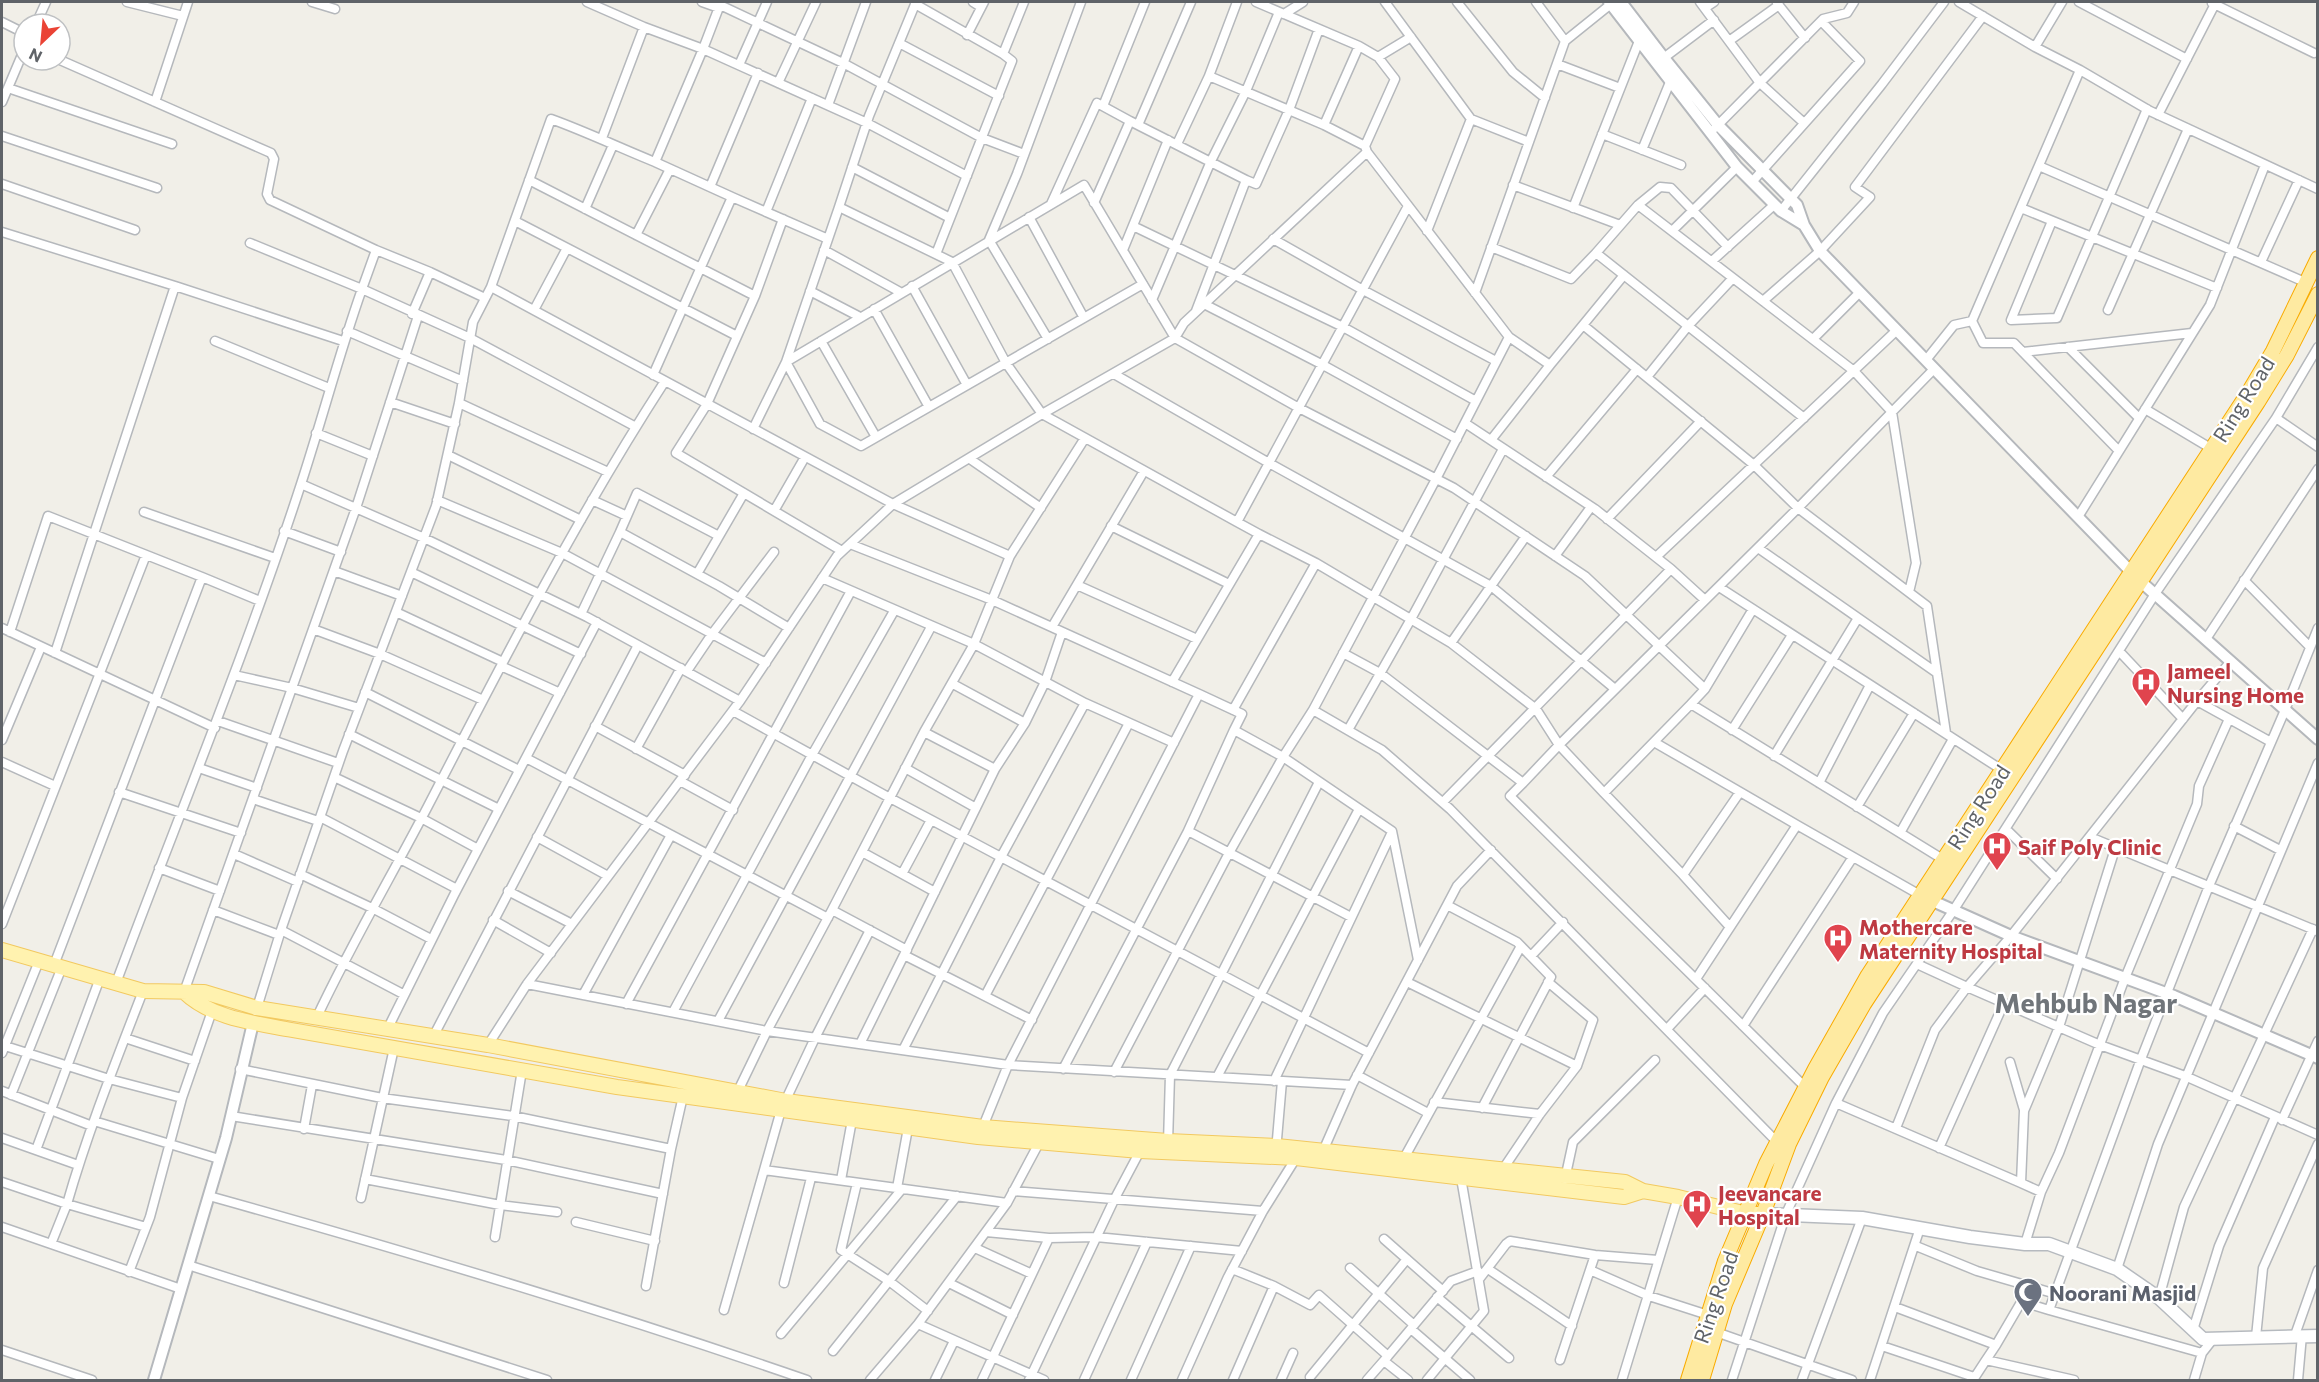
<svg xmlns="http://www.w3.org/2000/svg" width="2319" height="1382" viewBox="0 0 2319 1382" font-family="Commissioner,sans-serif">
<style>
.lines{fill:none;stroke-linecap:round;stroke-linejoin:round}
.minor-casing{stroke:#b5b8bc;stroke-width:11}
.tertiary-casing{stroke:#b5b8bc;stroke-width:14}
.secondary-casing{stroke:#b6babf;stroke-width:15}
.primary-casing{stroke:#f2c960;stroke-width:16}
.trunk-casing{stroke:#f9ab00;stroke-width:16}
.minor{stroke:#fff;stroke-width:8}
.tertiary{stroke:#fff;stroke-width:10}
.secondary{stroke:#fff;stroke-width:12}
.primary{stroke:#fff2af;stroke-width:14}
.trunk{stroke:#feeaa1;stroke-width:14}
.labels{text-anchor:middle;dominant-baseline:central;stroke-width:4.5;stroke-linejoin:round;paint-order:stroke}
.street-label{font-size:21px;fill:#5f6368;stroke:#fff}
.health-label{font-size:21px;font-weight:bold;fill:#be3a42;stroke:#fff;text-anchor:start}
.worship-label{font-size:21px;font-weight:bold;fill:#5b616d;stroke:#fff;text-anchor:start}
.district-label{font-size:27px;font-weight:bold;fill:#70757a;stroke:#fff}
</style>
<rect width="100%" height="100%" fill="#f1efe8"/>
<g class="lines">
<g class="minor-casing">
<path id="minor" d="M 127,2 L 183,16
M 312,2 L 335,9
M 587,2 L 644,27 L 703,49 L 721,2
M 702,2 L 719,8
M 973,2 L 981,7
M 1237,2 L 1209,76 L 1324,125 L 1365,146 L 1367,152 L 1509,337 L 1436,479 L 1313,710
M 1256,2 L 1359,46 L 1378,57 L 1411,37
M 1385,2 L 1471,119 L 1529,142
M 1457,2 L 1513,72 L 1545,98
M 1536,2 L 1565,41
M 1700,2 L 1760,83 L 1804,123
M 1959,2 L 2035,47
M 2079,2 L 2187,59
M 1777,3 L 1805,38
M 2212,3 L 2314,53
M 915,4 L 1003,54
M 720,5 L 843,63 L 982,138 L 1024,154
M 1705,8 L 1714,2
M 1284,14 L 1303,2
M 2,22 L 24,33
M 36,24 L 46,2
M 967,35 L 984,2
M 1729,41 L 1779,5
M 899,43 L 999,96
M 60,60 L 271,153 L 274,159 L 267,194 L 270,200 L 376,250 L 430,272 L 412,314
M 1661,60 L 1714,20
M 1557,64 L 1620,88
M 739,65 L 767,2
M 2080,70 L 2150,111 L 2318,189
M 778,83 L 816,2
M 8,88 L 172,144
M 2,102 L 24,50
M 155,102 L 188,2
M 828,105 L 866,2
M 1103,106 L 1145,2
M 2158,115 L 2216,2
M 1138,125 L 1191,2
M 1324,125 L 1359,46
M 1715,128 L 1823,19 L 1847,13 L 1854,2
M 1602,134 L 1681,165
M 2,136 L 157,188
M 602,138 L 644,27
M 1177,144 L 1209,76
M 1365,146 L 1395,79 L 1378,57
M 1642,150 L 1670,82
M 2039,166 L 2307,283
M 852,167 L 950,218
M 529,180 L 755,296 L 707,404 L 676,453 L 842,551
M 1246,180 L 1256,184 L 1289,110 L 1319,29
M 1752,182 L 1860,61 L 1821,21
M 2,184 L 135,230
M 1513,185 L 1620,225
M 710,187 L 758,73
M 732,197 L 828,239
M 1094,203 L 1130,121 L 1246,180 L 1196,311
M 1051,204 L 1097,103 L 1130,121
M 1638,205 L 1660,187 L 1671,188 L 1728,247
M 839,207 L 869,116 L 916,2
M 1573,208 L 1639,41
M 2021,208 L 2217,288
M 585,209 L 613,145
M 1781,211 L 1882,84 L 1944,2
M 766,212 L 812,98
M 1029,217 L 1084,318
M 515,221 L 737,336
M 2052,221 L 2011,320 L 2057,318 L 2147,109
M 1133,226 L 1343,327 L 1476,401
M 1427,231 L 1471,119
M 1672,231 L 1737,167
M 2,232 L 175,286
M 636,235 L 670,169
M 1273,239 L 1363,290 L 1496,361
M 250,243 L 362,289 L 376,250
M 1491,247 L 1571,279 L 1596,253 L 1804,418
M 824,250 L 900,292
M 1123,250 L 1168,140
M 1596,253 L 1638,205 L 1854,371 L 1892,412 L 1916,563 L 1909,592
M 936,254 L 1012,61 L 1003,54 L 1024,2
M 1712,261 L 1774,205
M 2261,262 L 2299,180
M 430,272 L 485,298
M 1143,284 C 1049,338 955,392 861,446 L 820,424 L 786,362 L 839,207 L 952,262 L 1006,363 L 1042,414 L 1237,522
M 912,286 L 967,385
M 491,287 L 551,119 C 587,132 620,148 655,162 L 703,49 L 867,123 L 967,176
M 810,291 L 860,317
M 1475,293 L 1565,41 L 1611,4
M 755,296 L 783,219
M 1152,300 L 1211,161 L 1246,91 L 1279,12
M 1763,301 L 1820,251 L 1870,197 L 1855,187 L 1983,16
M 1204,304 L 1323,365 L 1457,439
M 874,309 L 929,407
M 534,310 L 567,248
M 2108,310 L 2188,129
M 1972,321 L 1983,343 L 2014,343 L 2119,451
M 1583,325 L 1624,275
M 347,331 L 463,381
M 1509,337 L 1550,365 L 1583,325 L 1754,465 L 1798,508 L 1927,606 L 1946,733
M 1048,339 L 989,240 L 1017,174 L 1081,2
M 1813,339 L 1860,292
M 215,341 L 329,388
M 821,341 L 876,437
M 2068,347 L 2139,418
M 2023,352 L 2192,333
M 1926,360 L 1954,325 L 1972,321 L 2080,70 L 2035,47 L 2062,2
M 1114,374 L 1269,463 L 1491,586 L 1615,689
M 653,375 L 732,197 L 655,162
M 1647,377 L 1688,326 L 1733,278
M 390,402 L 455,424
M 459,403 L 608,472
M 2145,409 L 2212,449
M 2276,418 L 2318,447
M 753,429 L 786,362 L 1084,185 L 1175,338 L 1184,323 L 1367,152
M 316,433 L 373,456
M 1491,440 L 1550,365
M 448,455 L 581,520
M 970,459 L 1041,508
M 1546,477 L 1637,369
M 301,484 L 424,538 L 587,617 L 740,701
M 437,500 L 562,553 L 766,663
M 592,500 L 627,516
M 774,511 L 805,457
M 144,512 L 275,558
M 2078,517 L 2210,305 L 2265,165
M 1607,519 L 1701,421
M 1111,526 L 1229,584
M 284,531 L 341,552
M 620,532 L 637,493 L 719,536
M 1259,534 L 1316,563
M 850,544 L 992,600 L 1010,556 L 1085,438
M 1758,548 L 1937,673
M 1555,556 L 1591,507
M 1656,557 L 1897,330
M 1671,569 L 1705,600
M 334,571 L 402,596
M 411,572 L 581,654
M 697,574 L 744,493
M 822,578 L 974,644 L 1085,703
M 2244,580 L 2310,647
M 1077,585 L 1197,639
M 1719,587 L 2002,770
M 396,612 L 503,662
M 581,614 L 620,532 L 719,586 L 789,628
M 1052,627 L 1144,471
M 2,628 L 215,728
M 313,629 L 380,654 L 483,700
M 10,632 L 48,516 L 202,577
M 2206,639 L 2318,469
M 1451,643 L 1526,536
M 2119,651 L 2183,719
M 55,653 L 175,286 L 343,341
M 1343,653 L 1380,673 L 1523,783 L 1510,796 L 1805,1087
M 2231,661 L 2197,701 L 2271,742
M 501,666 L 560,693
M 687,671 L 712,634 L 774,552
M 234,675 L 292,688 L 359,708
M 1172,682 L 1259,534 L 1237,522 L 1408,206
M 953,684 L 1025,723
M 1705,689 L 1753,609
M 365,692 L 519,770
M 1199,694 L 1242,714 L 1234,730 L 1283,757 L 1313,710 L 1382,750 L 1450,809 L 1777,1142
M 1233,710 L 1316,563 L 1451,643 L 1536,709 L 1559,745 L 1798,508 L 1934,369
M 733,711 L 890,798 L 1369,1053
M 218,721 L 338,763
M 595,726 L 685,775
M 1234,730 L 1188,831 L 1351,917
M 1348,730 L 1411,619 L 1503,449
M 1732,730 L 1792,635
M 924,732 L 995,769
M 349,734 L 499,809
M 2,740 L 41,647
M 1654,742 L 1797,825 L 1696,979
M 636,749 L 681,668
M 1774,756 L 1858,618
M 526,758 L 828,918
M 2,762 L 55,786
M 199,768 L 257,788
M 905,768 L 976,808
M 334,777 L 421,818 L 478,849
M 680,781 L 733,810
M 1523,783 L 1559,745 L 1604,793 L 1691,704
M 1819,783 L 1870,685
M 119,792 L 241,833
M 1604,793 L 1683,875 L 1740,792
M 253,799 L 318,821
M 1443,802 L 1671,569 L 1595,509 L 1465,423
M 1857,807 L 1914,713
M 320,817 L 457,889
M 1797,825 L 1920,895
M 2234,826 L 2280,850
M 2006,829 L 2057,879
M 1900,833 L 1953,739
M 537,837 L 608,876
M 2090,837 L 2317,931
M 862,852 L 935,892
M 234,854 L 298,882
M 159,868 L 220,891
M 300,874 L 372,908 L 431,939
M 902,874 L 931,820
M 1683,875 L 1730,927
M 508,891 L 572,924
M 1447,905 L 1517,942 L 1551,977 L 1482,1108
M 213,910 L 279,935
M 832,910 L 907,950
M 493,920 L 551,953
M 2,924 L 146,555
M 281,930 L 403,994
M 870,930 L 815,1038 L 781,1110 L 764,1170 L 1007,1203
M 904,955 L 995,769 L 1025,723 L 1045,682 L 1062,632
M 1531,956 L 1563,922
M 1917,964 L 1967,987 L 2011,936 L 2197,701
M 54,965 L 202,577 L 260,601
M 1407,982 L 1577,1066 L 1540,1114 L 1501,1172
M 1548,982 L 1593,1020 L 1577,1066
M 116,983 C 178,817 246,653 301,484 C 322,420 339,354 362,289 L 470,338 L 636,427
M 527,984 L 767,1031 L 1008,1065 L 1352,1085
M 184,992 L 356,508 L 418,316
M 583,995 L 671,835
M 985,996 L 1129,723
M 626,1004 L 851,591
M 256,1011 L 281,930 L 343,751 L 436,506 L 459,403 L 473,322 L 491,287 L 893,504 L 1010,556
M 673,1012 L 812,755 L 894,611
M 316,1019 C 350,946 391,877 428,806 C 503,661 577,517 665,381
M 718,1021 L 931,627
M 1743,1026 L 1853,857
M 1667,1029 L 1705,988
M 387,1030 L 454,895 L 597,622
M 433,1037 L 638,645
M 125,1038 L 195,1061
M 860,1044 L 904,955 L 1032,1020
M 2,1045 L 109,1079 L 182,1098 L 212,1011
M 488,1045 L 527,984 L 740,701 L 837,556 L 893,504 L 1042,414 L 1175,338 L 1299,408 L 1454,488 L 1585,576 L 1705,689 L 1691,704 L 1944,860
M 903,1050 L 1001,857 L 1085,703 L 1174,743
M 2,1053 L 39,961
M 2010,1062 L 2024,1110
M 240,1069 L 382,1098 L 513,1116 L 671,1149
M 1063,1069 L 1188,831
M 1114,1072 L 1229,853 L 1283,757 L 1392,831 L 1418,960
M 1357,1075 L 1428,1113
M 1217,1077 L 1359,809
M 1274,1081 L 1392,832
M 2,1091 L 92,1126
M 11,1095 L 62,967
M 736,1095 L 767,1031 L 832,910 L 924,732 L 974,644 L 992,600 L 1199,694 L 1008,1065 L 982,1129
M 1434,1102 L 1540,1114
M 1836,1103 L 2021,1183
M 231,1116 L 506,1160 L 663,1194
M 2282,1120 L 2318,1041
M 94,1121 L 219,1159
M 1896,1128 L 1935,1030 L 1967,987 L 2100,1045 L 2185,1076 L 2318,1135
M 304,1129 L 312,1085
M 2,1138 L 78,1165
M 1168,1143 L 1170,1075 L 1319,782
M 1939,1148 L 2004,1003
M 36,1150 L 100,978
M 1276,1151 L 1282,1081
M 1323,1151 L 1352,1085 L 1457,886 L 1491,850
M 1403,1160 L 1521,946
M 365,1179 L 500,1205 L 557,1212
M 1565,1179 L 1573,1142 L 1655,1060
M 841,1180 L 852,1120
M 2,1182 L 67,1204 C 88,1131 116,1061 143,991
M 857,1183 L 841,1250 L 889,1281 L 928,1311
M 897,1188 L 908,1128
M 1013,1191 L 1263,1211
M 2041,1192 L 2021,1183 L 2024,1111 L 2059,1027 L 2115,849
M 209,1196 C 410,1252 610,1312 807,1380
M 361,1198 L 394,1048
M 576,1222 L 655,1241
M 2,1227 L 181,1289
M 986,1232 L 1049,1238
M 495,1237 L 522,1070
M 1384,1239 L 1443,1291
M 51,1244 L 67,1204 L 146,1227
M 2025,1244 L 2041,1192 L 2059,1153 L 2125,978 L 2197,804 L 2199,786 L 2229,719
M 1916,1246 L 1977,1271 L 2056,1294
M 975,1248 L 1032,1274
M 188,1265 L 547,1380
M 1350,1268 L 1414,1325
M 1232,1269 L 1274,1286 L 1310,1305 L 1319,1295 L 1388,1356 L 1367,1380
M 1488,1269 L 1572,1326
M 2117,1269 L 2158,1144 L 2318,763
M 1590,1270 L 1649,1296 L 1708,1315
M 129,1272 L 150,1217 L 182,1098
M 1480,1278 L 1506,1244 L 1510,1241 L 1595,1255 L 1658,1260
M 784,1283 L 811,1178
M 949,1283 L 1013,1315
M 646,1286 L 671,1149 L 683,1096
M 1437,1297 L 1509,1358
M 2159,1298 L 2184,1207 L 2313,929
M 1895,1307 L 1996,1345 L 1986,1360 L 2074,1380
M 724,1310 L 764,1170
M 918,1324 L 1044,1380
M 1411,1329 L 1470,1380
M 2193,1330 L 2219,1246 L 2275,1117
M 1716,1332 L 1852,1380
M 781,1334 L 902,1189
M 2295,1335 L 2318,1270
M 2256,1337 L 2263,1268 L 2318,1144
M 1996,1345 L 2020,1304 L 2026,1303 L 2049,1310
M 1882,1346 L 1974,1377
M 2,1350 L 92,1380
M 833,1351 L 957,1196
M 2202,1353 L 2049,1310 L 2141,1059 L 2209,886 L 2285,710 L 2318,628
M 1388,1356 L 1451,1281 L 1478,1271
M 1560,1360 L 1595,1255
M 1384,1361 L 1408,1380
M 1310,1377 L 1407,1259
M 870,1380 L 918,1324 L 1007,1203 L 1039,1143
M 935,1380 L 954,1341
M 982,1380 L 1049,1238 L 1096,1237 L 1242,1251
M 1029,1380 L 1114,1200 L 1140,1151
M 1084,1380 L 1147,1242
M 1131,1380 L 1191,1246
M 1182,1380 L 1228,1277 L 1263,1211 L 1296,1158
M 1233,1380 L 1274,1286
M 1281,1380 L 1293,1353
M 1427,1380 L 1484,1311 L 1461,1178
M 1622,1380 L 1678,1197
M 1732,1380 L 1786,1214 L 1836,1103 L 1883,1013 L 1953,911 L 2155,594 L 2276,418 L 2318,347
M 1802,1380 L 1862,1218
M 1870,1380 L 1920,1228
M 1973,1380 L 1986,1360
M 2194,1380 L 2202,1353 L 2213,1339
M 2298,1380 L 2302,1335"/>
</g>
<g class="tertiary-casing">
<path id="tertiary" d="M 1609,2 L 1737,167 L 1781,211 L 1804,225
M 1621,2 L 1664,58 L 1718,125 L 1797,205 L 1804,225 L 1820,251 L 2139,580 L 2318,739
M 1926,898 L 2011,936 L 2174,996 L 2318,1058
M 154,1380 L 226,1138 L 253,1023"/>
</g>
<g class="secondary-casing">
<path id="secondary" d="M 1763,1214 L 1862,1218 L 1970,1237 L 2025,1244 L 2049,1244 L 2117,1269 L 2159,1298 L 2203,1339 L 2318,1336"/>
</g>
<g class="primary-casing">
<path id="primary" d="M 2,950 L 143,991 L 204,992 L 257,1008 L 488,1045 L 786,1101 L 983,1127 L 1168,1141 L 1277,1146 L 1625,1182 L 1643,1191 L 1678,1197 L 1747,1214 L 1763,1214
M 184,992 C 212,1019 256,1023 292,1030 L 617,1087 L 978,1137 L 1140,1151 L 1296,1158 L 1624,1197 L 1643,1191"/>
</g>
<g class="trunk-casing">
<path id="trunk" d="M 1688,1380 L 1725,1261 L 1766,1164 L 1815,1069 L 1868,975 L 2248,393 L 2273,351 L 2318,258
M 1702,1380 L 1725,1304 L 1763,1214 L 1789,1144 L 1822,1077 L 1864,1004 L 2258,402 L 2287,355 L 2318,294"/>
</g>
<use href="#minor" class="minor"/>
<use href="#tertiary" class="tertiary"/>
<use href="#secondary" class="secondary"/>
<use href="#primary" class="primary"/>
<use href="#trunk" class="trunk"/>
</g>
<defs>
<g id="hospital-pin" transform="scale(1.5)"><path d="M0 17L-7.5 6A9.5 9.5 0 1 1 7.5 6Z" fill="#e0444e" stroke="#fff"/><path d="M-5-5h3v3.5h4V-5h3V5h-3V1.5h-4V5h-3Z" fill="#fff"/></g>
<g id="mosque-pin" transform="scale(1.5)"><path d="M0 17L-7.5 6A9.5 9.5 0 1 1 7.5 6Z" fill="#6b7280" stroke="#fff"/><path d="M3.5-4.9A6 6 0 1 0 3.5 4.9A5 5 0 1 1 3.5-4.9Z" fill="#fff"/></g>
</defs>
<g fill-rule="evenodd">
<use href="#hospital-pin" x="2146" y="682"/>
<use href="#hospital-pin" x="1997" y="846"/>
<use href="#hospital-pin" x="1838" y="938"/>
<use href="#hospital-pin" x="1697" y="1204"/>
<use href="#mosque-pin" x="2028" y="1292"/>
</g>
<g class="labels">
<g class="street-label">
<text transform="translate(2243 399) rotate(-58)">Ring Road</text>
<text transform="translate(1978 807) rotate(-57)">Ring Road</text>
<text transform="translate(1715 1297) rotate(-71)">Ring Road</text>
</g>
<g class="health-label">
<text x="2167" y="670">Jameel<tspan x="2167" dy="24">Nursing Home</tspan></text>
<text x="2018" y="846">Saif Poly Clinic</text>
<text x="1859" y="926">Mothercare<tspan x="1859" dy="24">Maternity Hospital</tspan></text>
<text x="1718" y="1192">Jeevancare<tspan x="1718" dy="24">Hospital</tspan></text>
</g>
<g class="worship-label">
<text x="2049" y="1292">Noorani Masjid</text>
</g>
<g class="district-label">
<text x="2086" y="1002">Mehbub Nagar</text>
</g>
</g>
<rect width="2319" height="1382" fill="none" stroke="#5f6368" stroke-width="6"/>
<g transform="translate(42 42) rotate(206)"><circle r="28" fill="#ffffff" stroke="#bfc1c3" stroke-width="1.5"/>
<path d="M0-4.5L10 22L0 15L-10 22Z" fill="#ea4335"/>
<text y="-9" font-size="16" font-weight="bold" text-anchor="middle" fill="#5f6368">N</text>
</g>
</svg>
